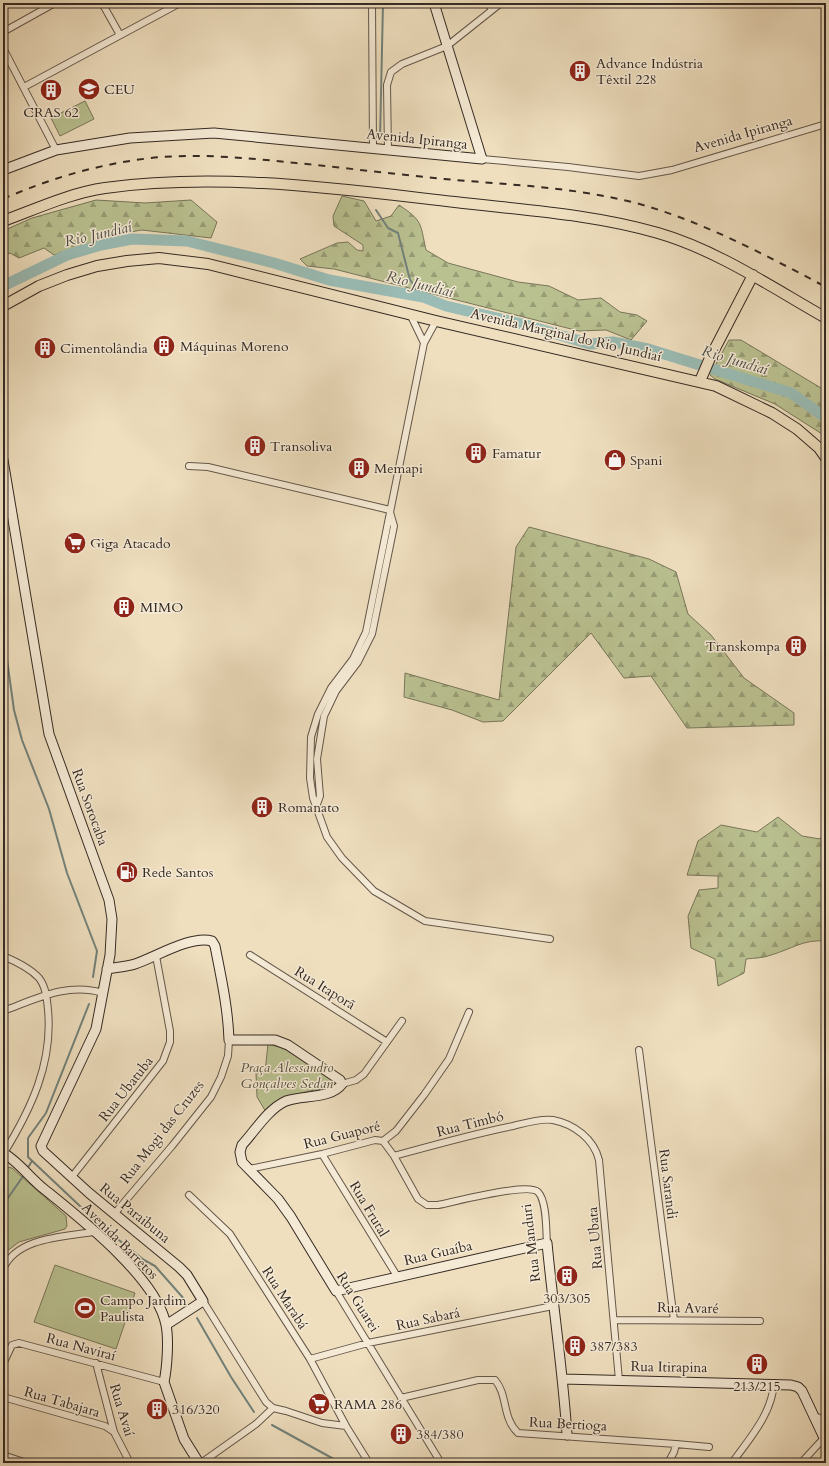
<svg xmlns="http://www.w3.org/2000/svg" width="829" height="1466" viewBox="0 0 829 1466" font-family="Cardo,serif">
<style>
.forest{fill:url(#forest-firs);stroke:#78765a}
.green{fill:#bac191;stroke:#78765a}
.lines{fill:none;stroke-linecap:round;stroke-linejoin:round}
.stream{stroke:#72827b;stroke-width:2}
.river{stroke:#9abcb5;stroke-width:11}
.street-casing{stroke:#64574a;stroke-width:8}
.secondary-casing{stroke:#352a23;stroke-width:11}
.primary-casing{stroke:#352a23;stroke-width:12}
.street{stroke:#f5ead5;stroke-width:6}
.secondary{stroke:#f5ead5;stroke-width:9}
.primary{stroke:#efdfbf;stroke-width:10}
.rail{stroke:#352a23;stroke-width:2;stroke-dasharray:7 7;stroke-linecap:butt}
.labels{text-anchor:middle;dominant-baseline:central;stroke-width:3;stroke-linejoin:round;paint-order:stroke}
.poi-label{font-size:14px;fill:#352a23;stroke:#f5ead5;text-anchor:start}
.street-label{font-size:14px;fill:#352a23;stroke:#f5ead5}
.park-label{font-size:14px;font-style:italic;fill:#56503e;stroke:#f5ead5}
.water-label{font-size:15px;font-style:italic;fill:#4e4e48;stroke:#f5ead5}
</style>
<defs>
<pattern id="forest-firs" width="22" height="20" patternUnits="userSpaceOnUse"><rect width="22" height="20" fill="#bac191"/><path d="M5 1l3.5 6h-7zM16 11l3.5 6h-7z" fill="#989d76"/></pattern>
</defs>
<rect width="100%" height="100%" fill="#efdfbf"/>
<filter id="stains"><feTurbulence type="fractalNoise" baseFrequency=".005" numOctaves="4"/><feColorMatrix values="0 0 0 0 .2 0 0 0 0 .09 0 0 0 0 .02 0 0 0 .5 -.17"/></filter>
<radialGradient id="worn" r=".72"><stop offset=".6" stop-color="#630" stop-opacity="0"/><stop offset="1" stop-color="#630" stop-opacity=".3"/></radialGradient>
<path class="forest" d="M 342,196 L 364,201 L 376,221 L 391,216 L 399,205 C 423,221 420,223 426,250 L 448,263 L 518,282 L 549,286 L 578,300 L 601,298 L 620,312 L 637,315 L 647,321 L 631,340 L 606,330 L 579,331 L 334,269 L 307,266 L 300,259 L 337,243 L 348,242 L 357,250 L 363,251 L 363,245 L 334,226 L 333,216 Z
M 96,200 L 145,203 L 191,200 L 217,222 L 211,238 L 142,230 L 124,233 L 54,255 L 44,248 L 19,258 L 10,253 L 3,256 L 3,231 L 32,218 Z
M 729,340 L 741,340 L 826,391 L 826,438 L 822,434 L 775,404 L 715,379 L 710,375 Z
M 529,527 L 649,559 L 676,572 L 688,614 L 711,635 L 744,678 L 794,713 L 794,725 L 687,728 L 651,676 L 624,678 L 591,633 L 503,721 L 483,722 L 452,710 L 404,697 L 405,673 L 499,700 L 516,547 Z
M 778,817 L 802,836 L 820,839 L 826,829 L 826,941 C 803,939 792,949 771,955 C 764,958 754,958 746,959 L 744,973 L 718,986 L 715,959 L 691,948 L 688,916 L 699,890 L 718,888 L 718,876 L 687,875 L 698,841 L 721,825 L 757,832 Z"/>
<path class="green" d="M 85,101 L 94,119 L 60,136 L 51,118 Z
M 268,1044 L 283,1048 L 337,1083 L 334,1087 L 309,1091 L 285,1098 L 266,1112 L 257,1097 L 256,1073 L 265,1072 Z
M 3,1166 L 12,1168 L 66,1216 L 67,1226 L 65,1229 L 19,1242 L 3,1254 Z
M 55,1265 L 135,1293 L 116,1349 L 34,1322 Z"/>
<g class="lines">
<path class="stream" d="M 380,140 L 383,3
M 376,210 L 388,228 L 398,233 L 410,280 L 414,285 L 417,296
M 3,631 L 14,710 L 22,740 L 49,809 L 67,873 L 97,951 L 93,977
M 89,1004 L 46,1113 L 28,1138 L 28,1157 L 100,1225 L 144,1260 L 155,1266 L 185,1300
M 27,1169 L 32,1161
M 3,1205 L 24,1175
M 197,1318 L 231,1377 L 254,1412
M 272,1425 L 341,1463"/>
<path class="river" d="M 3,286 L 67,255 L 101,245 L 132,239 L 187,241 L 274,263 L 329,280 L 423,297 L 446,306 L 526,325 L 590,344 L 613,342 L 648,349 L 791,393 L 826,418"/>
<g class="street-casing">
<path id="street" d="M 102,3 L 120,35
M 372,3 L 373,148
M 488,3 L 492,10
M 824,3 L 826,9
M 3,32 L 55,3
M 3,48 L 56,150
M 24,87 L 180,3
M 388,151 L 387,85 L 391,72 L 402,64 L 447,46 L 501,3
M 482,159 L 568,167 L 639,176 L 672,170 L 826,124
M 410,314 L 424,343
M 436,321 L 424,343 L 366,632 L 353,659 L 331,688 L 318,714 L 311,737 L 310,778 L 313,798 L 327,837 L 342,858 L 374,891 L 425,921 L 550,939
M 189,466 L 208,467 L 390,510
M 316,807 L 320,796 L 317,759 L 324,716 L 336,691 L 358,662 L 372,634 L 394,526 L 390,512
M 250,955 L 387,1042
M 3,956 C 15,961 30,968 39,978 C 46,987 47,999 48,1010 C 53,1063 31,1109 4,1153
M 3,1011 C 36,999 67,982 103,993
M 639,1050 L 674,1320
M 342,1084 L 356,1080 L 364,1074 L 402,1021
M 383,1141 L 394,1156 L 418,1199 L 427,1205 L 438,1205 C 454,1202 528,1182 538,1192 C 547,1201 546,1231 547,1243
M 322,1154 L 397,1276
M 394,1156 C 434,1145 473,1134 513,1126 C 525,1123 541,1118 553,1120 C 574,1124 594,1139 599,1160 L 619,1380
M 249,1169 L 322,1154 L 375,1140 L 383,1141 L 396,1131 L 424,1095 L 449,1059 L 469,1012
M 71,1178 L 163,1061 L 170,1042 L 170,1031 L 156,956
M 189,1195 L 230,1234 L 310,1359 L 346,1426 L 369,1463
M 115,1213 L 172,1146 L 211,1097 L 221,1077 L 228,1056 L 229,1040
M 3,1269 C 17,1237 64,1237 93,1232
M 336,1291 L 441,1463
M 203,1301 L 266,1402 L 273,1408 L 286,1411 L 322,1423 L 346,1426
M 615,1320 L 760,1321
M 310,1359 L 368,1343 L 553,1306
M 96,1363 L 114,1432 L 130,1463
M 3,1364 L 12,1345 L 19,1343 L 164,1382
M 3,1397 L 105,1426 L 114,1432
M 401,1398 L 478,1380 L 495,1380 C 508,1395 502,1418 518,1433 L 676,1444 L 674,1452 L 668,1463
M 814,1416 L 826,1420
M 676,1444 L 709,1447
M 3,1455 L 27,1463
M 201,1463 L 256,1424 L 273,1408
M 732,1463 C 749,1439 772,1414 774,1383
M 801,1463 L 824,1438"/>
</g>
<g class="secondary-casing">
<path id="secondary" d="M 3,170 L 56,150 L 130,138 L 214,133 L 482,159 L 434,3
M 3,460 L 49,734 L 109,900 L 112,919 L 110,955 L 96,1029 L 41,1146 L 43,1151 L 89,1193 L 179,1267 L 187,1275 L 203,1301 L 166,1325
M 107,969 C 116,967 126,967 135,964 C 156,957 191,935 212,941 L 215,946 C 221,977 228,1008 229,1040 L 275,1040 L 288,1045 L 340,1080 L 342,1084 C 331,1099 303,1095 286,1101 C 268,1109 255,1131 242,1145 L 240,1152 L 242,1162 L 278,1199 L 291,1217 L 336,1291 L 547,1243 C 553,1307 563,1371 567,1435
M 3,1153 C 17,1160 30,1178 44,1189 C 80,1218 157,1278 166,1325 C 169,1340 167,1368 164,1382 L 184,1439 L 199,1463
M 563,1379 L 791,1385 L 798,1387 L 802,1391 L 826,1442"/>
</g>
<g class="primary-casing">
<path id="primary" d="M 3,221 C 36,209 70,193 105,188 C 221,172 340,189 455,202 C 523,210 592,214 658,233 C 717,250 773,288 826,318
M 3,306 L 39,286 L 67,275 L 97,266 L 127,261 L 159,258 L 208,264 L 436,321 L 716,386 L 772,413 L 797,429 L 819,448 L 826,458
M 700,381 L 710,358 L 753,275"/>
</g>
<use href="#street" class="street"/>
<use href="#secondary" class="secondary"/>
<use href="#primary" class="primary"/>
<path class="rail" d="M 3,199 C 51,178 99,164 151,158 C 198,153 248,158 296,163 C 345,168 395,174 444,179 C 510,185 579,187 643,205 C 708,224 767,256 826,287"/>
</g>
<defs>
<g id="building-disc" transform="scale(1.15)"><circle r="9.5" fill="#8f2418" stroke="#f5ead5"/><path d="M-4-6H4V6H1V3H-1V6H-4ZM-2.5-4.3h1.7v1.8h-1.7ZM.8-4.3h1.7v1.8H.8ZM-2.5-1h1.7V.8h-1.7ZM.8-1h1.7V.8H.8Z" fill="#fff"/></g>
<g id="school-disc" transform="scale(1.15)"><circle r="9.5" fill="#8f2418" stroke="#f5ead5"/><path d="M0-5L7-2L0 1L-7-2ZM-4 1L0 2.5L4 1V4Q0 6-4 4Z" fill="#fff"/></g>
<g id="shop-disc" transform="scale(1.15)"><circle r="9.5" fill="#8f2418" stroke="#f5ead5"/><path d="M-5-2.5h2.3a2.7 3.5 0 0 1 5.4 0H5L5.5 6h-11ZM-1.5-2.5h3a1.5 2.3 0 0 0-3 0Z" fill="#fff"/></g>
<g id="supermarket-disc" transform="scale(1.15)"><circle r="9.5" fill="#8f2418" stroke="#f5ead5"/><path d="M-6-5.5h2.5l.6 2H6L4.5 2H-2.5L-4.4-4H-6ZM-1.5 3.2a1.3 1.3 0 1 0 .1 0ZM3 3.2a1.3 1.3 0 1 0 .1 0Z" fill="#fff"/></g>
<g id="fuel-disc" transform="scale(1.15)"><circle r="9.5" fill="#8f2418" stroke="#f5ead5"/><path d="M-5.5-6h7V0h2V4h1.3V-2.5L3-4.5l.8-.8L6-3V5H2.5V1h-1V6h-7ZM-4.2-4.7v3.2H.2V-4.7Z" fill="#fff"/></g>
<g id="stadium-disc" transform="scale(1.15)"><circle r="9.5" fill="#8f2418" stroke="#f5ead5"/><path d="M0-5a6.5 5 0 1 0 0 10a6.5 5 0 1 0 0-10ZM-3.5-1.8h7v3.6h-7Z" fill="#fff"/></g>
</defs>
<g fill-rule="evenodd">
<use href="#building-disc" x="580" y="71"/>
<use href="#school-disc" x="89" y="89"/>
<use href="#building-disc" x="51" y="90"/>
<use href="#building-disc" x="164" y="346"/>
<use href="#building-disc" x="45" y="348"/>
<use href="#building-disc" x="255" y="446"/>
<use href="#building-disc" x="476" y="453"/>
<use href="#shop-disc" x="615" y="460"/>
<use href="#building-disc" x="359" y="468"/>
<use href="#supermarket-disc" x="75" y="543"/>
<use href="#building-disc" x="124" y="607"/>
<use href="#building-disc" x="796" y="646"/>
<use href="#building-disc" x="262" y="807"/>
<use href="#fuel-disc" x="127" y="872"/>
<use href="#building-disc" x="567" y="1276"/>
<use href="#stadium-disc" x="85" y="1308"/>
<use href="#building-disc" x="575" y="1346"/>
<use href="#building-disc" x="757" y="1364"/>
<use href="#supermarket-disc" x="319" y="1404"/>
<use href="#building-disc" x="157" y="1409"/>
<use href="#building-disc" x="401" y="1434"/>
</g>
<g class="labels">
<g class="poi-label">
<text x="596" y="63">Advance Indústria<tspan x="596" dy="16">Têxtil 228</tspan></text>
<text x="104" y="89">CEU</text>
<text x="51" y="112" text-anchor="middle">CRAS 62</text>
<text x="180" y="346">Máquinas Moreno</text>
<text x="60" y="348">Cimentolândia</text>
<text x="270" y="446">Transoliva</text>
<text x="492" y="453">Famatur</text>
<text x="630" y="460">Spani</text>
<text x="374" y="468">Memapi</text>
<text x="90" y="543">Giga Atacado</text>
<text x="140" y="607">MIMO</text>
<text x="780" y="646" text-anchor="end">Transkompa</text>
<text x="278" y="807">Romanato</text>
<text x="142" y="872">Rede Santos</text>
<text x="567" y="1298" text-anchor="middle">303/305</text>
<text x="100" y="1300">Campo Jardim<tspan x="100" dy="16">Paulista</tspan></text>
<text x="590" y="1346">387/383</text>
<text x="757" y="1386" text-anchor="middle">213/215</text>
<text x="334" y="1404">RAMA 286</text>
<text x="172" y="1409">316/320</text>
<text x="416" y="1434">384/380</text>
</g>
<g class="street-label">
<text transform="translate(743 134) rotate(-16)">Avenida Ipiranga</text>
<text transform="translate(417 139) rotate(6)">Avenida Ipiranga</text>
<text transform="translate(566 335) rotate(13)">Avenida Marginal do Rio Jundiaí</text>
<text transform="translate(90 807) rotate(70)">Rua Sorocaba</text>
<text transform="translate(325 988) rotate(32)">Rua Itaporã</text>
<text transform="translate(126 1089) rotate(-52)">Rua Ubatuba</text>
<text transform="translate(470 1124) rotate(-14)">Rua Timbó</text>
<text transform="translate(162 1132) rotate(-52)">Rua Mogi das Cruzes</text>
<text transform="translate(342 1135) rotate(-14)">Rua Guaporé</text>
<text transform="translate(668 1184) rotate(83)">Rua Sarandi</text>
<text transform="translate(369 1209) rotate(59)">Rua Frutal</text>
<text transform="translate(135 1213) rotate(39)">Rua Paraibuna</text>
<text transform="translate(595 1238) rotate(-95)">Rua Ubata</text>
<text transform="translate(120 1241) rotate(45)">Avenida Barretos</text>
<text transform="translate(531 1243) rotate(-97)">Rua Manduri</text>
<text transform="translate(438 1253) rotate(-13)">Rua Guaíba</text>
<text transform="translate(285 1298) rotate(57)">Rua Marabá</text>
<text transform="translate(358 1302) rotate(58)">Rua Guarei</text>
<text transform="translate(688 1308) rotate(1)">Rua Avaré</text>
<text transform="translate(428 1319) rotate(-12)">Rua Sabará</text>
<text transform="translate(81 1347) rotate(15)">Rua Naviraí</text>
<text transform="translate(669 1367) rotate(1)">Rua Itirapina</text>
<text transform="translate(62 1402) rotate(16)">Rua Tabajara</text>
<text transform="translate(122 1410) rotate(73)">Rua Avaí</text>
<text transform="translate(568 1424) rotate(3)">Rua Bertioga</text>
</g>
<g class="park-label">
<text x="287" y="1067">Praça Alessandro<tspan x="287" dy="16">Gonçalves Sedan</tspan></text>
</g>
<g class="water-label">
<text transform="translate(98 234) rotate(-13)">Rio Jundiaí</text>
<text transform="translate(420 284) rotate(14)">Rio Jundiaí</text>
<text transform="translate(735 360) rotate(17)">Rio Jundiaí</text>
</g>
</g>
<rect width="829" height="1466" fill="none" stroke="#efdfbf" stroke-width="16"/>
<rect x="4" y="4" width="821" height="1458" fill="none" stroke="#352a23" stroke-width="2"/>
<rect x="8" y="8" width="813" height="1450" fill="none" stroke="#352a23"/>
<rect width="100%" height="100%" filter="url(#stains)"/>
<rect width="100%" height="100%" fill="url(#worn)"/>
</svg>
